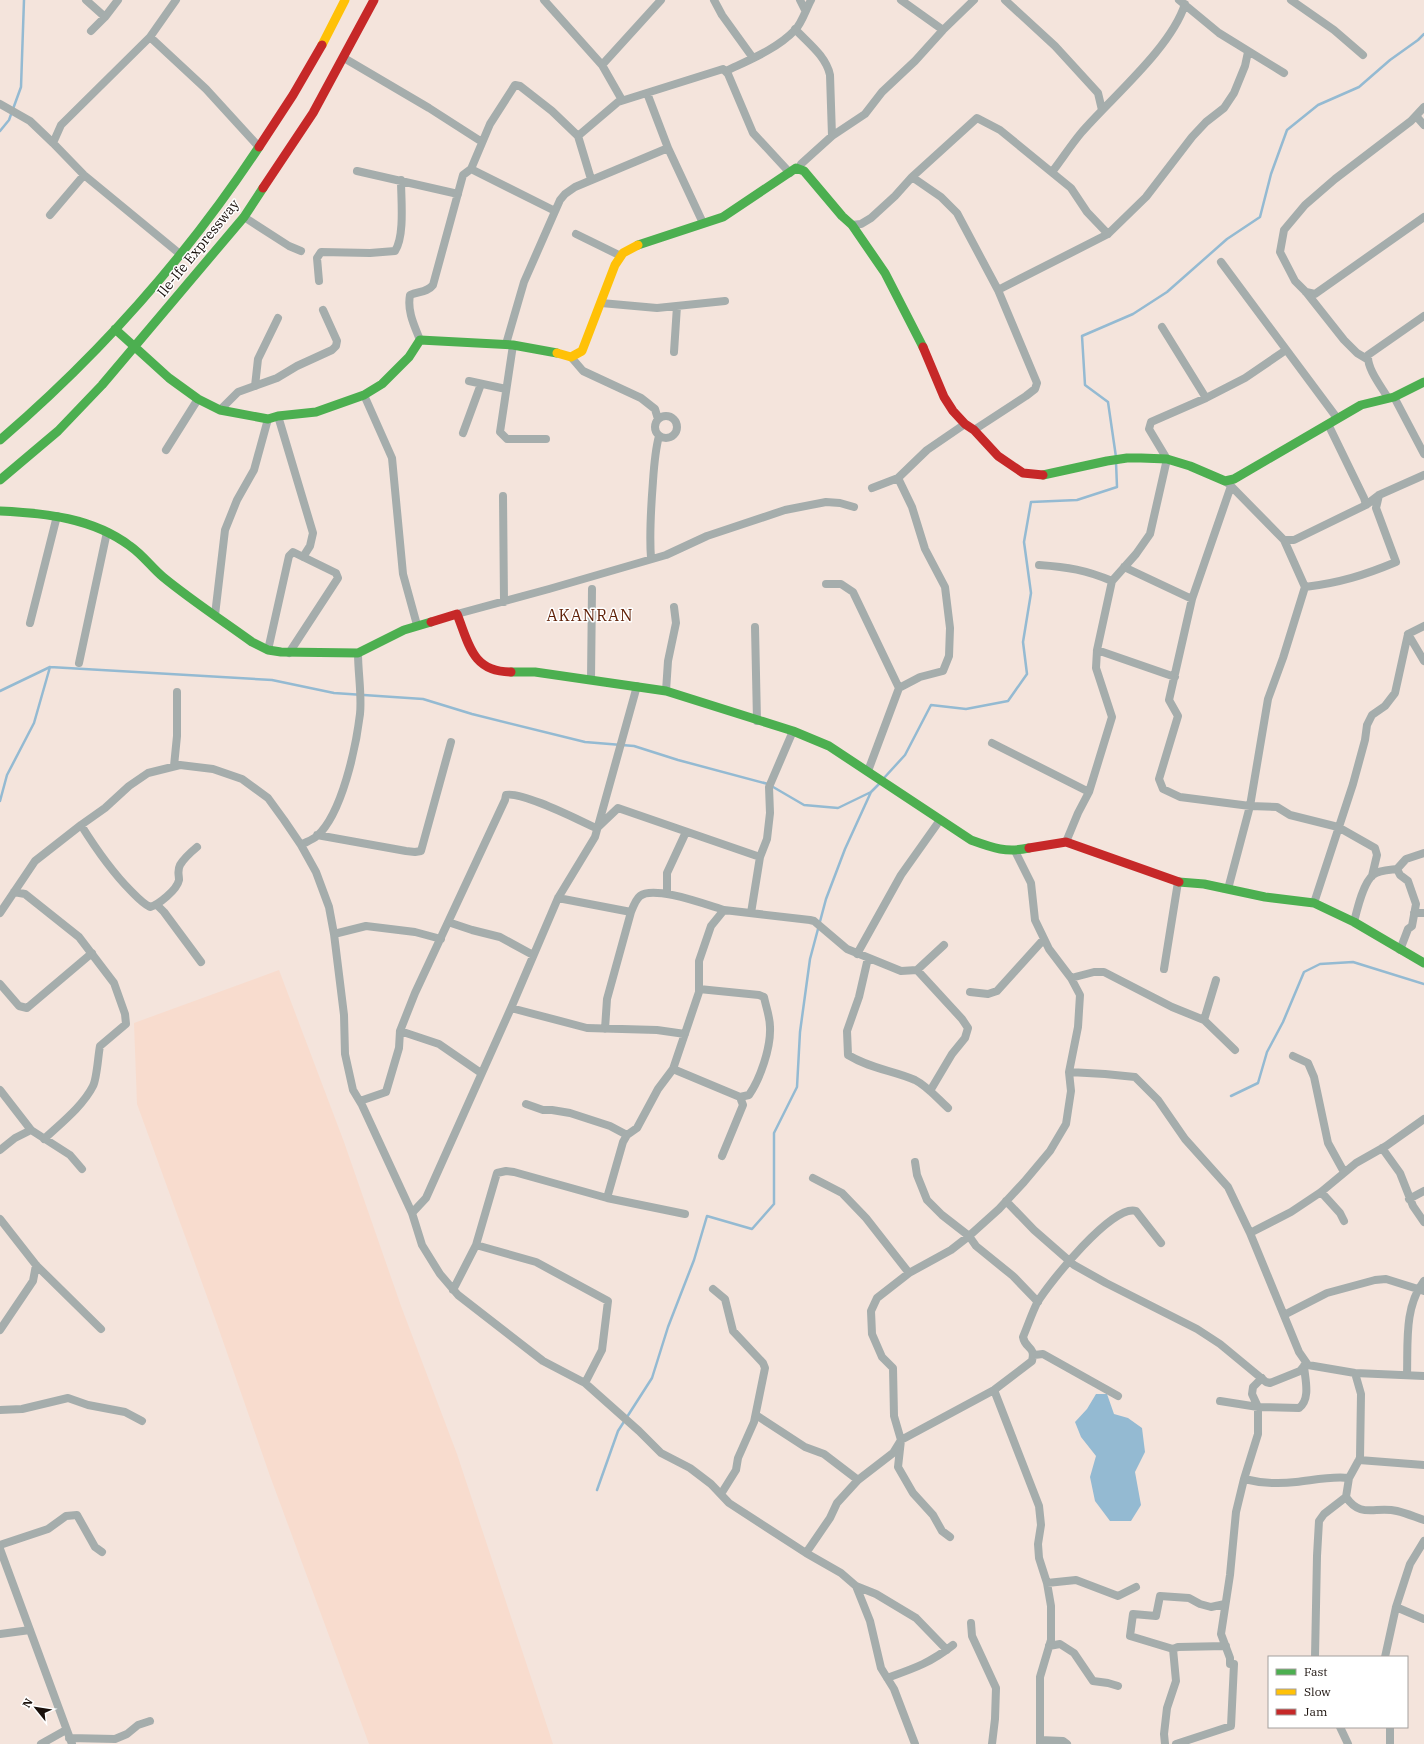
<svg xmlns="http://www.w3.org/2000/svg" width="1424" height="1744" viewBox="0 0 1424 1744" font-family="'IBM Plex Serif',serif">
<style>
.built{fill:#f8dcce}
.water{fill:#94bad2}
.lines{fill:none;stroke-linecap:round;stroke-linejoin:round}
.stream{stroke:#94bad2;stroke-width:2.5}
.street{stroke:#a5adac;stroke-width:8}
.fast{stroke:#4caf50;stroke-width:9}
.slow{stroke:#ffc107;stroke-width:9}
.jam{stroke:#c62828;stroke-width:9}
.labels{text-anchor:middle;dominant-baseline:central;stroke-width:3;stroke-linejoin:round;paint-order:stroke}
.street-label{font-size:14px;fill:#1b110c;stroke:#fff}
.quarter-label{font-size:16px;letter-spacing:1px;fill:#602006;stroke:#fff}
</style>
<rect width="100%" height="100%" fill="#f4e4dc"/>
<path class="built" d="M 279,970 L 344,1142 L 401,1306 L 457,1454 L 553,1744 L 369,1744 L 270,1476 L 217,1324 L 137,1104 L 134,1023 Z"/>
<path class="water" d="M 1096,1394 L 1107,1394 L 1114,1414 L 1128,1418 L 1142,1428 L 1145,1452 L 1135,1472 L 1141,1505 L 1131,1521 L 1110,1521 L 1095,1501 L 1090,1477 L 1096,1456 L 1081,1437 L 1075,1422 L 1087,1409 Z"/>
<g class="lines">
<path class="stream" d="M 0,131 L 9,120 L 21,87 L 24,0
M 1116,457 L 1108,402 L 1085,385 L 1082,336 L 1133,314 L 1167,292 L 1227,239 L 1260,217 L 1271,174 L 1287,130 L 1318,105 L 1359,87 L 1390,60 L 1418,40 L 1424,34
M 0,691 L 50,667 L 272,680 L 334,693 L 423,699 L 472,714 L 585,742 L 634,746 L 678,760 L 768,784 L 804,805 L 838,808 L 871,792
M 884,778 L 905,755 L 931,705 L 966,709 L 1008,701 L 1027,674 L 1023,642 L 1031,593 L 1024,542 L 1031,502 L 1077,500 L 1117,487 L 1116,462
M 0,801 L 7,775 L 34,723 L 50,667
M 1231,1096 L 1258,1083 L 1267,1052 L 1283,1022 L 1304,972 L 1320,964 L 1353,962 L 1424,984
M 597,1490 L 618,1431 L 652,1378 L 668,1327 L 694,1260 L 707,1216 L 752,1229 L 774,1204 L 774,1133 L 797,1087 L 800,1032 L 810,959 L 826,899 L 845,849 L 871,792 L 879,784"/>
<path class="street" d="M 86,0 L 105,17
M 544,0 L 602,65 L 622,100
M 714,0 L 722,15 L 753,58
M 800,0 L 805,10
M 901,0 L 943,30
M 1005,0 L 1055,46 L 1098,93 L 1102,110
M 1179,0 L 1219,33 L 1284,73
M 1291,0 L 1334,30 L 1363,55
M 795,29 C 808,43 826,56 830,75 L 832,136
M 91,31 L 105,17 L 118,0
M 150,37 L 206,89 L 259,147
M 344,58 L 429,108 L 482,142
M 602,65 L 661,0
M 726,71 C 749,60 777,49 795,30 C 802,23 806,9 811,0
M 647,93 L 668,148 L 703,223
M 0,104 L 30,121 L 53,143 L 84,175 L 180,254
M 1416,116 L 1424,125
M 578,136 L 618,102 L 723,69 L 728,74 L 753,133 L 790,173
M 53,143 L 61,125 L 150,37 L 176,0
M 800,168 L 801,164 L 832,136 L 865,114 L 882,92 L 915,61 L 943,30 L 974,0
M 471,169 L 490,124 L 515,85 L 520,86 L 552,111 L 578,136 L 591,179
M 471,169 L 555,211
M 357,171 L 458,194
M 1052,172 C 1062,159 1071,145 1081,133 C 1112,97 1171,48 1185,4
M 912,177 L 941,197 L 957,213 L 998,290 L 1037,383 L 1035,389 L 1026,396 L 974,430
M 50,215 L 84,175
M 244,217 L 289,246 L 301,251
M 852,225 L 861,224 L 871,218 L 895,196 L 912,177 L 977,118 L 1000,130 L 1071,188 L 1087,212 L 1108,234
M 576,234 L 621,256
M 1221,262 L 1337,418
M 319,281 L 317,258 L 321,252 L 370,253 L 395,251 C 405,236 401,199 401,180
M 998,290 L 1108,234 L 1146,197 L 1192,137 L 1206,122 L 1224,108 L 1234,93 L 1245,66 L 1248,52
M 1306,292 L 1315,294 L 1424,217
M 601,303 L 657,308 L 725,301
M 1162,327 L 1206,398
M 420,340 C 414,325 407,311 410,295 C 418,291 427,293 433,285 L 463,175 L 471,169
M 506,344 L 524,282 L 560,200 L 565,194 L 575,187 L 668,148
M 513,345 L 500,432 L 507,439 L 546,439
M 674,352 L 677,306
M 571,357 L 583,371 L 641,398 L 655,409 L 658,419
M 1367,359 L 1357,353 L 1344,340 L 1306,292 L 1295,281 L 1280,252 L 1284,230 L 1305,205 L 1335,179 L 1411,121 L 1424,107
M 469,381 L 506,389
M 255,386 L 258,359 L 278,318
M 364,395 L 392,458 L 403,574 L 417,625
M 1394,397 L 1424,454
M 1388,398 C 1381,386 1367,369 1368,355 L 1424,316
M 220,410 L 238,392 L 277,378 L 297,366 L 332,350 L 336,346 L 337,341 L 323,310
M 278,416 L 313,533 L 310,546 L 303,557
M655 427a11 11 0 1 1 22 0a11 11 0 1 1-22 0Z
M 1328,424 L 1364,498 L 1366,505
M 463,433 L 481,384
M 166,450 L 198,399
M 1225,481 L 1231,486 L 1192,599 L 1169,700 L 1178,716 L 1159,779 L 1163,789 L 1180,797 L 1250,806 L 1277,807 L 1290,815 L 1338,827 L 1375,848 L 1377,855 L 1372,876
M 872,488 L 898,478 L 927,450 L 965,424
M 503,496 L 504,602
M 1284,540 L 1294,540 L 1366,505 L 1379,495 L 1424,475
M 651,558 C 649,532 651,507 653,481 C 654,466 655,451 659,436
M 1039,565 C 1068,567 1086,570 1112,581
M 1124,567 L 1192,599
M 826,584 L 841,584 L 853,592 L 899,688
M 1305,587 C 1339,583 1365,575 1396,562 L 1376,508 L 1379,495
M 457,614 L 549,589 L 666,555 L 707,536 L 785,510 L 826,502 L 840,503 L 854,507
M 215,615 L 225,530 L 237,500 L 254,470 L 268,419
M 30,623 L 57,516
M 755,627 L 757,721
M 1408,634 L 1424,661
M 268,650 L 289,556 L 293,552 L 336,573 L 338,578 L 289,653
M 1097,650 L 1175,677
M 79,663 L 107,532
M 591,680 L 592,589
M 666,691 L 668,661 L 676,623 L 674,607
M 992,743 L 1089,792
M 174,766 L 177,736 L 177,692
M 868,771 L 899,688 L 920,677 L 943,671 L 949,656 L 950,628 L 945,587 L 925,549 L 912,507 L 898,478
M 81,825 C 96,849 111,871 131,891 C 137,897 142,903 150,907 C 158,905 177,890 179,880 C 179,874 177,871 180,865 C 184,858 191,852 197,847
M 597,828 L 618,808 L 760,857
M 317,835 L 406,851 L 415,852 L 421,851 L 451,742
M 1066,842 L 1078,813 L 1089,792 L 1112,717 L 1096,668 L 1097,650 L 1112,581 L 1136,554 L 1150,534 L 1167,459 L 1149,429 L 1151,422 L 1206,398 L 1245,378 L 1286,350
M 301,845 C 306,842 312,840 317,836 C 342,814 356,747 360,714 C 362,695 358,673 358,653
M 1397,869 L 1400,875 L 1408,881 L 1416,904 L 1412,926 L 1408,929 L 1400,950
M 1228,889 L 1250,806 L 1268,699 L 1283,658 L 1305,587 L 1284,540 L 1231,486
M 14,892 L 25,894 L 79,937 L 114,983 L 125,1014 L 126,1024 L 100,1046 C 98,1056 97,1078 93,1086 C 83,1106 60,1124 44,1139
M 667,893 L 667,873 L 686,832
M 558,898 L 631,912 C 633,907 636,899 640,896 C 654,885 707,905 724,910
M 1314,903 L 1353,784 L 1365,740 L 1367,725 L 1372,715 L 1385,706 L 1395,693 L 1408,634 L 1424,626
M 157,905 L 164,912 L 201,962
M 0,913 L 35,861 L 81,825 L 105,808 L 129,786 L 148,773 L 180,765 L 213,769 L 242,779 L 268,798 L 284,820 L 301,845 L 316,872 L 329,907 L 334,934 L 344,1015 L 345,1054 L 353,1090 L 362,1105 L 412,1213 L 422,1245 L 440,1274 L 458,1295 L 543,1361 L 585,1383 L 639,1431 L 661,1453 L 690,1468 L 711,1484 L 729,1503 L 806,1553 L 841,1573 L 856,1586 L 870,1621 L 881,1668 L 894,1689 L 915,1744
M 751,913 L 760,857 L 767,839 L 770,813 L 769,787 L 793,731
M 1414,913 L 1424,913
M 448,922 L 472,930 L 500,937 L 533,955
M 1354,922 C 1357,910 1363,883 1373,875 C 1379,870 1389,870 1397,869 L 1406,859 L 1424,853
M 334,934 L 366,926 L 415,932 L 441,939
M 857,954 L 901,875 L 940,820
M 868,958 L 859,997 L 847,1031 L 848,1055 C 871,1069 892,1070 915,1080 C 927,1086 938,1099 948,1108
M 1164,969 L 1178,882
M 917,970 L 962,1019 L 968,1028 L 965,1038 L 952,1054 L 930,1091
M 1071,978 L 1094,972 L 1104,972 L 1172,1007 L 1204,1020 L 1235,1050
M 0,984 L 19,1006 L 27,1008 L 92,953
M 699,989 L 759,995 L 764,997 C 766,1007 770,1017 770,1027 C 771,1048 760,1079 749,1095 L 740,1097 L 743,1105 L 722,1156
M 970,992 L 988,994 L 997,991 L 1044,939
M 511,1008 L 587,1028 L 657,1030 L 685,1034
M 1204,1020 L 1216,980
M 605,1029 L 607,999 L 631,912
M 400,1031 L 439,1044 L 481,1073
M 1293,1056 L 1308,1063 L 1314,1077 L 1328,1143 L 1344,1172
M 673,1069 L 740,1097
M 1069,1072 L 1105,1074 L 1135,1077 L 1158,1100 L 1185,1139 L 1228,1187 L 1250,1233 L 1299,1352 L 1308,1365 L 1355,1373 L 1424,1376
M 0,1090 L 31,1130
M 360,1101 L 386,1092 L 399,1048 L 400,1031 L 415,993 L 505,800 L 506,795 C 522,791 578,820 596,828
M 526,1104 L 543,1110 L 552,1110 L 570,1113 L 610,1126 L 627,1135
M 1382,1148 L 1400,1173 L 1413,1206 L 1424,1222
M 0,1150 L 15,1138 L 31,1130 L 70,1155 L 82,1169
M 915,1162 L 917,1175 L 927,1200 L 942,1215 L 969,1236 L 976,1246 L 1013,1276 L 1038,1302
M 813,1178 L 842,1193 L 866,1218 L 909,1273
M 1321,1192 L 1340,1213 L 1344,1221
M 607,1198 L 623,1142 L 627,1135 L 637,1128 L 658,1089 L 673,1069 L 699,992 L 699,961 L 711,926 L 724,910 L 810,920 L 814,921 L 847,949 L 901,971 L 917,970 L 944,945
M 1409,1199 L 1424,1191
M 1006,1201 L 1034,1230 L 1074,1265 L 1106,1283 L 1197,1329 L 1220,1344 L 1266,1382 L 1270,1383 L 1300,1371 L 1304,1366 L 1308,1365
M 412,1213 L 426,1198 L 511,1008 L 558,898 L 595,837 L 637,686
M 0,1219 L 36,1265 L 101,1329
M 1250,1233 L 1291,1212 L 1321,1192 L 1356,1163 L 1386,1146 L 1424,1119
M 476,1245 L 536,1262 L 608,1301 L 602,1350 L 585,1383
M 713,1289 L 725,1299 L 733,1331 L 763,1363 L 765,1368 L 754,1422 L 738,1458 L 736,1470 L 721,1494
M 453,1290 L 476,1245 L 497,1173 L 506,1171 L 514,1172 L 607,1198 L 685,1214
M 1284,1315 L 1327,1293 L 1375,1280 L 1386,1279 L 1424,1291
M 0,1330 L 33,1281 L 36,1265
M 1034,1355 L 1043,1354 L 1118,1396
M 1355,1373 L 1361,1394 L 1360,1458 L 1349,1478 L 1346,1497 C 1361,1519 1375,1506 1397,1511 C 1406,1513 1415,1517 1424,1520
M 1407,1375 C 1408,1343 1404,1307 1424,1281
M 1262,1378 L 1253,1387 L 1252,1394 L 1258,1407 L 1258,1434 L 1244,1479 C 1260,1483 1279,1484 1296,1482 C 1314,1480 1331,1476 1349,1478
M 994,1390 L 1039,1506 L 1041,1525 L 1038,1544 L 1039,1558 L 1047,1583 L 1051,1606 L 1051,1640 L 1040,1677 L 1040,1744
M 1220,1401 L 1258,1407 L 1299,1408 C 1311,1399 1305,1379 1304,1366
M 0,1410 L 22,1409 L 68,1398 L 88,1405 L 125,1412 L 142,1421
M 756,1415 L 805,1447 L 824,1454 L 858,1480
M 1359,1460 L 1424,1465
M 950,1537 L 942,1531 L 933,1515 L 913,1493 L 898,1467 L 901,1440 L 994,1390 L 1032,1361 C 1036,1346 1025,1349 1023,1337 C 1028,1325 1032,1313 1037,1303 C 1049,1283 1113,1203 1136,1211 L 1161,1243
M 0,1545 L 48,1529 L 66,1516 L 77,1515 L 95,1547 L 102,1552
M 0,1549 L 72,1744
M 806,1553 L 830,1518 L 837,1503 L 858,1480 L 893,1453 L 901,1440 L 894,1416 L 893,1368 L 882,1357 L 872,1334 L 871,1311 L 877,1298 L 909,1273 L 951,1250 L 969,1236 L 999,1209 L 1024,1182 L 1050,1151 L 1066,1124 L 1071,1091 L 1069,1072 L 1078,1027 L 1080,995 L 1071,978 L 1049,949 L 1035,920 L 1031,883 L 1015,851
M 1047,1583 L 1076,1580 L 1118,1596 L 1136,1587
M 856,1586 L 876,1594 L 916,1618 L 947,1650
M 1396,1607 L 1424,1619
M 971,1623 L 972,1636 L 996,1688 L 995,1719 L 992,1744
M 0,1634 L 30,1630
M 1049,1646 L 1060,1644 L 1074,1653 L 1093,1681 L 1108,1683 L 1118,1686
M 1173,1649 L 1130,1636 L 1133,1614 L 1156,1616 L 1160,1596 L 1189,1598 L 1200,1604 L 1211,1607 L 1225,1604
M 1315,1657 L 1317,1556 L 1319,1521 L 1324,1514 L 1346,1497
M 1385,1657 L 1396,1607 L 1410,1564 L 1424,1541
M 887,1678 C 915,1668 930,1663 953,1645
M 1340,1727 L 1348,1744
M 1390,1727 L 1390,1744
M 69,1738 L 115,1739 L 127,1734 L 138,1725 L 150,1721
M 1040,1740 L 1063,1741 L 1067,1744
M 41,1744 L 66,1730
M 1165,1744 L 1164,1734 L 1167,1708 L 1176,1681 L 1173,1649 L 1178,1647 L 1226,1646
M 1176,1744 L 1231,1726 L 1234,1664 L 1230,1664 L 1230,1658 L 1221,1634 L 1230,1575 L 1236,1512 L 1244,1479"/>
<path class="fast" d="M 638,245 L 723,217 L 796,168 L 804,171 L 842,216 L 852,225 L 885,273 L 923,347
M 115,329 L 169,378 L 198,399 L 220,410 L 268,419 L 278,416 L 316,412 L 364,395 L 382,384 L 409,357 L 420,340 L 513,345 L 557,353
M 0,440 C 99,355 187,256 259,147
M 1043,475 L 1107,461 L 1127,458 L 1141,458 L 1167,459 L 1190,466 L 1225,481 L 1234,479 L 1361,405 L 1394,397 L 1424,382
M 0,480 L 58,431 L 102,385 L 244,217 L 263,188
M 0,511 C 45,513 93,518 130,546 C 143,555 152,568 163,577 C 191,600 223,621 252,642 L 268,650 L 281,652 L 358,653 L 404,630 L 431,622
M 511,672 L 535,672 L 666,691 L 793,731 L 829,746 L 971,840 C 993,848 1006,853 1029,848
M 1179,882 L 1204,884 L 1265,897 L 1314,903 L 1354,922 L 1424,963"/>
<path class="slow" d="M 322,45 L 345,0
M 557,353 L 571,357 L 582,351 L 615,265 L 623,253 L 638,245"/>
<path class="jam" d="M 259,147 L 293,95 L 322,45
M 263,188 L 313,113 L 374,0
M 923,347 L 944,397 L 953,411 L 965,424 L 974,430 L 998,456 L 1023,473 L 1043,475
M 431,622 L 457,614 C 469,644 472,672 511,672
M 1029,848 L 1066,842 L 1179,882"/>
</g>
<g class="labels">
<g class="street-label">
<text transform="translate(198 248) rotate(-51)">Ile-Ife Expressway</text>
</g>
<g class="quarter-label">
<text x="590" y="615">AKANRAN</text>
</g>
</g>
<rect x="1268" y="1656" width="140" height="72" fill="#ffffff" stroke="#a4a09e"/>
<rect x="1276" y="1669" width="20" height="6" fill="#4caf50" stroke="#a4a09e"/>
<text x="1304" y="1676" font-size="12" fill="#1b110c">Fast</text>
<rect x="1276" y="1689" width="20" height="6" fill="#ffc107" stroke="#a4a09e"/>
<text x="1304" y="1696" font-size="12" fill="#1b110c">Slow</text>
<rect x="1276" y="1709" width="20" height="6" fill="#c62828" stroke="#a4a09e"/>
<text x="1304" y="1716" font-size="12" fill="#1b110c">Jam</text>
<g transform="translate(36 1708) rotate(300)" stroke="#ffffff" stroke-width="3" paint-order="stroke">
<path d="M0-3L7 15L0 10L-7 15Z" fill="#1b110c"/>
<text y="-6" font-size="11" font-weight="bold" text-anchor="middle" fill="#1b110c">N</text>
</g>
</svg>
